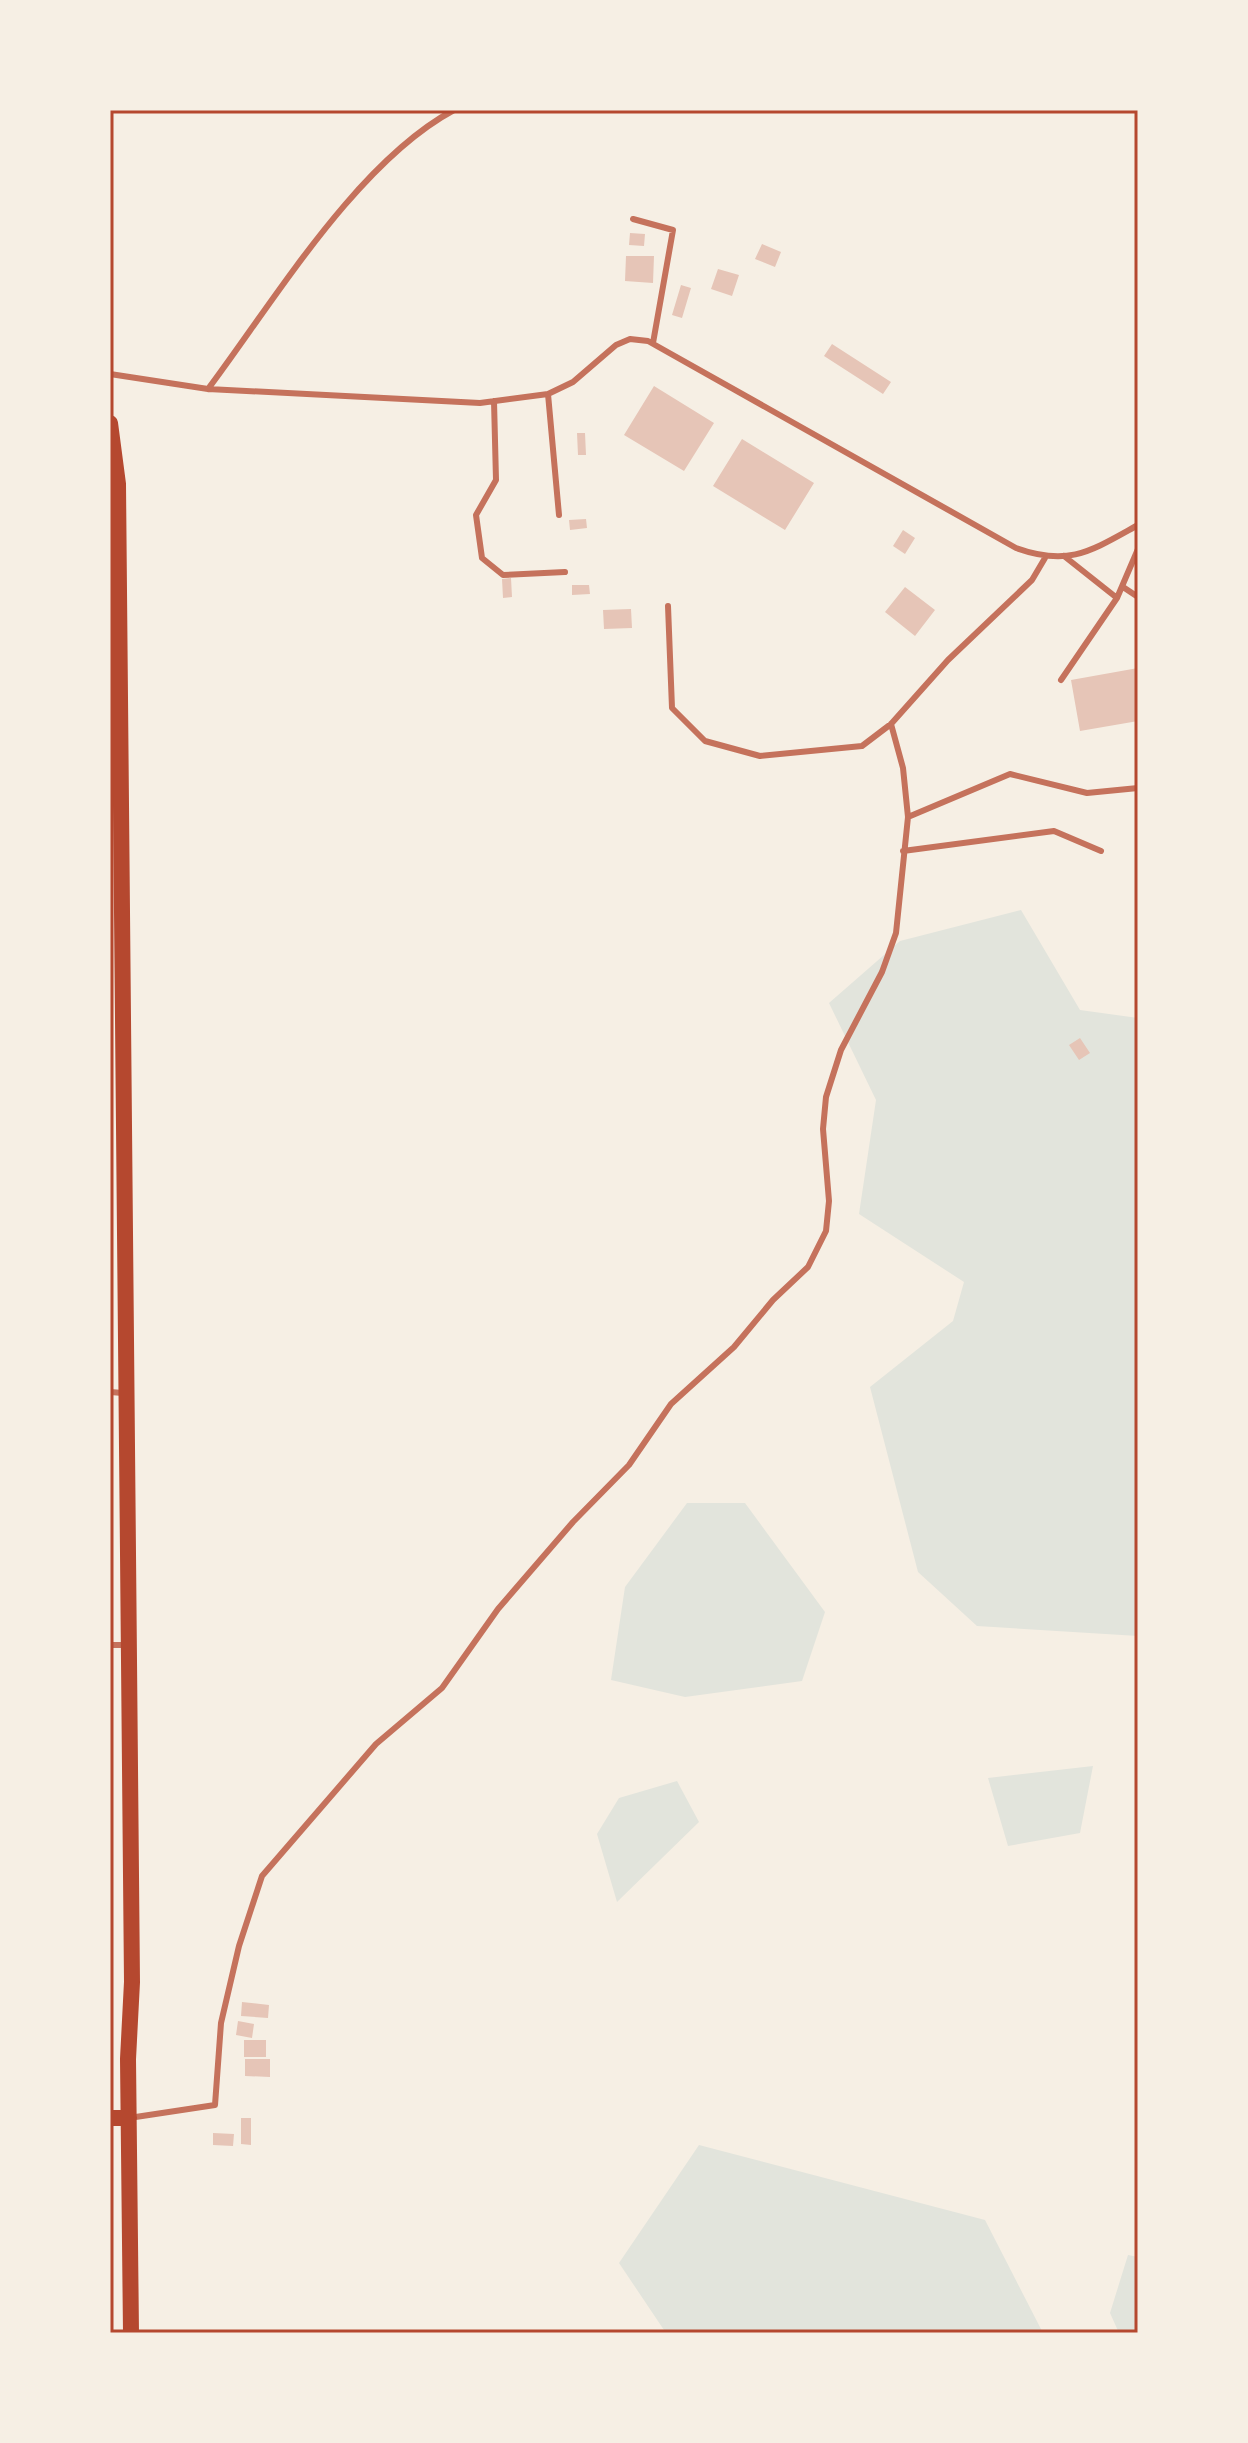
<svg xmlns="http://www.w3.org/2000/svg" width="1248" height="2443" viewBox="0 0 1248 2443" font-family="Arial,sans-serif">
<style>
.green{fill:#e2e4dc}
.building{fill:#e6c5b7}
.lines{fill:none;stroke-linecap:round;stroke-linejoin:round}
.service{stroke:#c5725c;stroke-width:6}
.secondary{stroke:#b5482f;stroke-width:16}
.neatline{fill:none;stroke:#b5482f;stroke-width:3}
</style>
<rect width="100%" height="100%" fill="#f6efe4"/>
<path class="green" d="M 1021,910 L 1080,1010 L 1138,1018 L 1138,1636 L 977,1626 L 918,1572 L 870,1387 L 953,1321 L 964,1282 L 859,1214 L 876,1100 L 829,1003 L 900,941 Z
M 687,1503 L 745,1503 L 825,1612 L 802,1681 L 685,1697 L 611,1680 L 625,1587 Z
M 1093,1766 L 1080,1833 L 1008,1846 L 988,1778 Z
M 677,1781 L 699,1822 L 617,1902 L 597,1834 L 619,1798 Z
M 699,2145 L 985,2220 L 1043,2333 L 666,2333 L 619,2263 Z
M 1128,2255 L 1138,2257 L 1138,2333 L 1119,2333 L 1110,2313 Z"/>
<path class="building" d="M 630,233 L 645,234 L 644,246 L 629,245 Z
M 762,244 L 781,252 L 775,267 L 755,259 Z
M 626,256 L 654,256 L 653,283 L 625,281 Z
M 718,269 L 739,275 L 732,296 L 711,289 Z
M 681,285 L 691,288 L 682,318 L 672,315 Z
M 832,344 L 891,382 L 883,394 L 824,356 Z
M 654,386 L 714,423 L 684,471 L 624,435 Z
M 577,433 L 585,433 L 586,455 L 578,455 Z
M 742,439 L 814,483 L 785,530 L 713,486 Z
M 586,519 L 587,528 L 570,530 L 569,520 Z
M 903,530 L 915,538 L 905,554 L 893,546 Z
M 511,578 L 512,597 L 503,598 L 502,579 Z
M 572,585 L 589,585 L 590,594 L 572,595 Z
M 905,587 L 935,610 L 915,636 L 885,612 Z
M 631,609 L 632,628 L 604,629 L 603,610 Z
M 1138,668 L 1138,721 L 1080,731 L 1071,680 Z
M 1080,1038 L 1090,1053 L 1079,1060 L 1069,1045 Z
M 242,2002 L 269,2005 L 268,2018 L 241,2016 Z
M 238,2021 L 254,2024 L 252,2038 L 236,2035 Z
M 244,2040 L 266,2040 L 266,2057 L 244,2057 Z
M 245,2059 L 270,2059 L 270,2077 L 245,2076 Z
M 241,2118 L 251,2118 L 251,2145 L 241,2144 Z
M 213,2133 L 234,2134 L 233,2146 L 213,2145 Z"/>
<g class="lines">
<path class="service" d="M 633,219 L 673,230 L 653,343
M 110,374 L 208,389 L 480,403 L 548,394 L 573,382 L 616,345 L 630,339 L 648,341 L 1016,548 C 1069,567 1091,551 1138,525
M 208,389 C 274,301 357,162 454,110
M 548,394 L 559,515
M 494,401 L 496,480 L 476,515 L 482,558 L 503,575 L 565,572
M 1064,556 L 1117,598
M 1123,587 L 1138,597
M 668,606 L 672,708 L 705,741 L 760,756 L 862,746 L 891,724 L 948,660 L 1032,580 L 1045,558
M 1061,680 L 1117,598 L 1138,549
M 908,817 L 1010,774 L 1087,793 L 1138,788
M 903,851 L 1054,831 L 1101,851
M 110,1392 L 123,1393
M 110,1645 L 125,1645
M 129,2118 L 215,2105 L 221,2023 L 239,1946 L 262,1876 L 376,1744 L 442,1688 L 498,1609 L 573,1522 L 629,1465 L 671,1404 L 734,1347 L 773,1300 L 808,1267 L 826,1231 L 829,1201 L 823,1129 L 826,1097 L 841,1050 L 882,972 L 896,933 L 908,817 L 903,768 L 891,724"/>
<path class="secondary" d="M 110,423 L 118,484 L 132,1982 L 128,2059 L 131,2333
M 110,2118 L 129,2118"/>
</g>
<rect width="1248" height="2443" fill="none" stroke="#f6efe4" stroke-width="224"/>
<rect x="112" y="112" width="1024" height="2219" class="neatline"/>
</svg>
